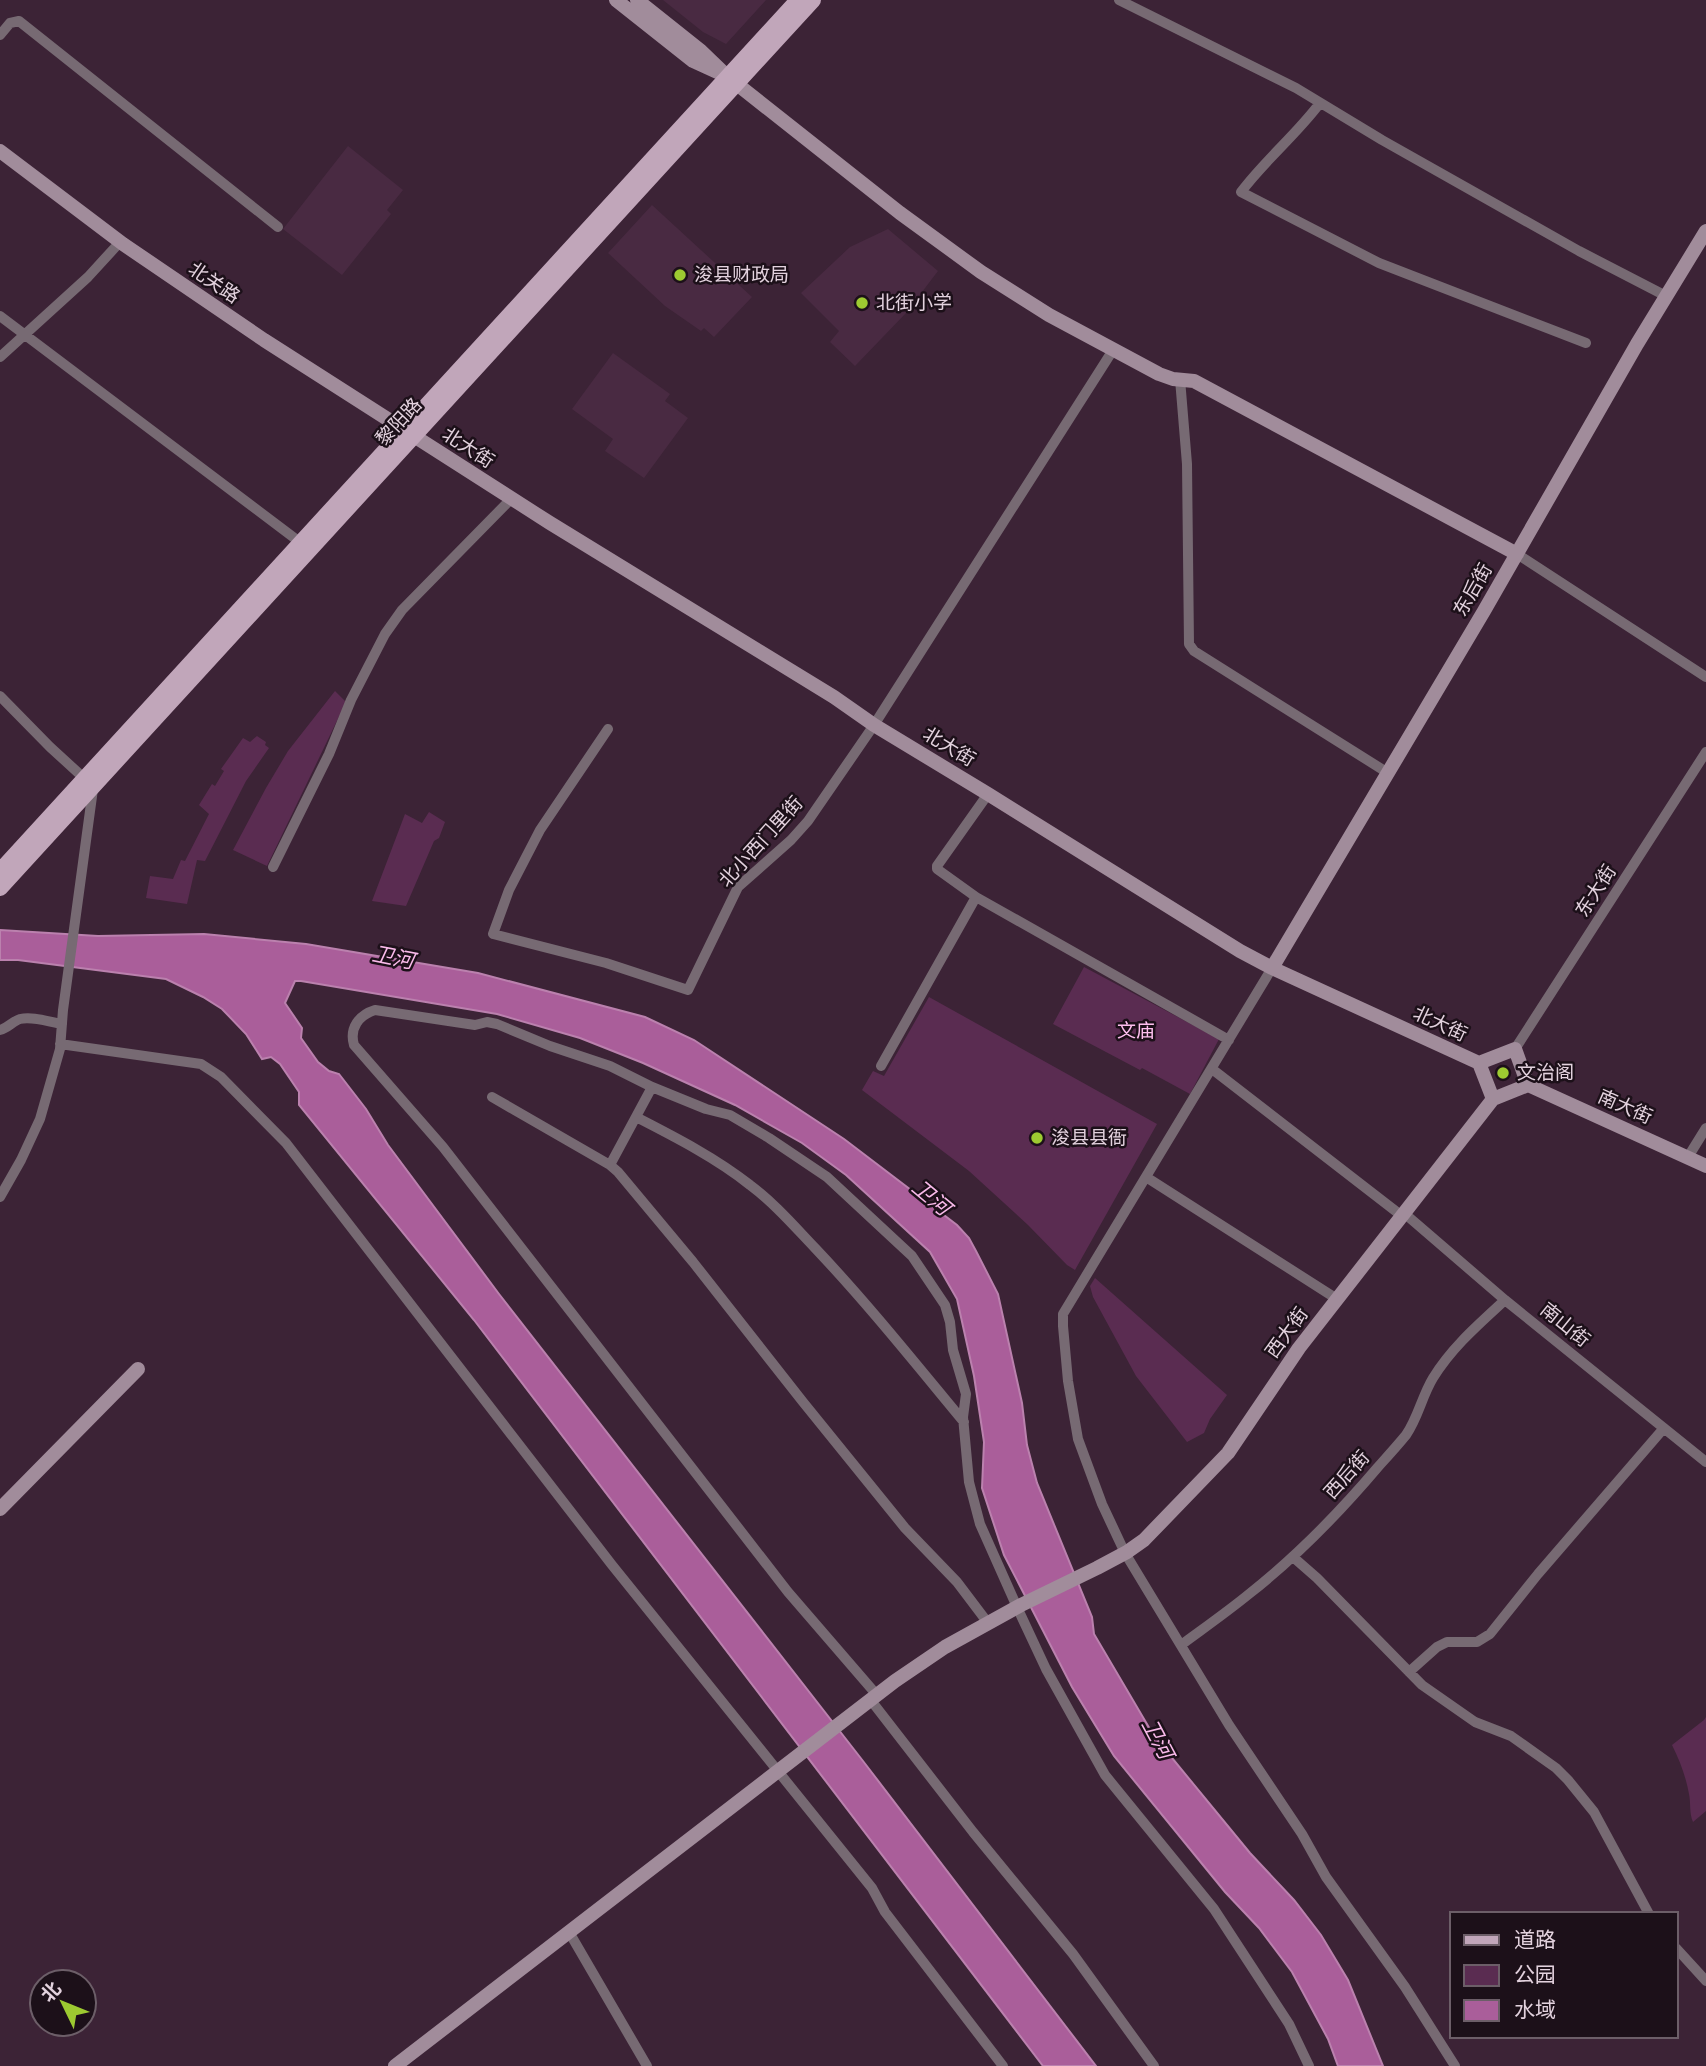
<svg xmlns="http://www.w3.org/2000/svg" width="1706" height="2066" viewBox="0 0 1706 2066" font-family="'Varela Round','Noto Sans SC',sans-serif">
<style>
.built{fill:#492a42}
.green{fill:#5a2c51}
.water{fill:#aa5e9a;stroke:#bb81ae;stroke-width:2}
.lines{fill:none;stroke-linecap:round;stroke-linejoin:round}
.street{stroke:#776a73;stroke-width:10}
.secondary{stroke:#a18c9b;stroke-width:14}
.primary{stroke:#c1a6ba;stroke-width:16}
.poi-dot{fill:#9dca31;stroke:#1c1019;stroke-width:2.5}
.labels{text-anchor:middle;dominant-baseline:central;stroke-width:5;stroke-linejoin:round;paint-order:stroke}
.poi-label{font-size:19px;fill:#e3d2de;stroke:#1c1019;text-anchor:start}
.street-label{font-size:19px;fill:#e3d2de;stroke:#1c1019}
.park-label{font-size:19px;fill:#fdbeee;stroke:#1c1019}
.water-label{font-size:21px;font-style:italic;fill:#f9baea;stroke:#1c1019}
</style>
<rect width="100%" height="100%" fill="#3c2336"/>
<path class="built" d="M 663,0 L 766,0 L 726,44 L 703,32 Z
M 348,146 L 403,190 L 387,210 L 391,214 L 342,275 L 283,229 Z
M 652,205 L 752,297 L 714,337 L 704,328 L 701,331 L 665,306 L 608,253 Z
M 888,229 L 938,271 L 906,313 L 855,366 L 830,342 L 839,331 L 801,293 L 850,247 Z
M 613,353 L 670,394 L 665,401 L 688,418 L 644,478 L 605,451 L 613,439 L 572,409 Z"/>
<path class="green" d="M 335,691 L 346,702 L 267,866 L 233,850 L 266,788 L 288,751 Z
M 257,736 L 266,742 L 265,745 L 269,748 L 246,781 L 205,861 L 197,860 L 187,904 L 146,898 L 150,876 L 173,879 L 181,860 L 185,861 L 209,814 L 199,805 L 212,784 L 215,786 L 224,771 L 221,769 L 243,738 L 250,742 Z
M 429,812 L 445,822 L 439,838 L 434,841 L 406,906 L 372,901 L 405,814 L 422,823 Z
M 1084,967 L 1219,1039 L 1190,1094 L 1142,1068 L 1140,1070 L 1053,1024 Z
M 929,997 L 1157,1124 L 1075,1270 L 1067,1265 L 1028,1225 L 969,1171 L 862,1090 L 873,1071 L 884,1076 Z
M 1095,1278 L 1227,1395 L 1210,1419 L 1204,1433 L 1187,1442 L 1136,1376 L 1093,1297 L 1090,1286 Z
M 1706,1717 L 1706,1811 L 1693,1822 C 1689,1813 1691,1803 1689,1794 C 1686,1777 1680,1761 1672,1745 L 1704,1720 Z"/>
<path class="water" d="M 0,930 L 98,936 L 204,934 L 306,944 L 478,973 L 645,1017 L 694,1040 L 844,1139 L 957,1225 L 969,1238 L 976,1251 L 998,1294 L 1022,1403 L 1027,1445 L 1037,1483 L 1092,1617 L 1094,1634 L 1154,1736 L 1250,1853 L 1294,1900 L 1321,1935 L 1348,1980 L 1383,2066 L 1338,2066 L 1328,2039 L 1292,1972 L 1259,1928 L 1225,1892 L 1114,1756 L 1072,1687 L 1004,1555 L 982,1488 L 984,1442 L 974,1376 L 957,1299 L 930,1252 L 846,1175 L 802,1143 L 735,1105 L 643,1063 L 580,1038 L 497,1014 L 301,981 L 295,981 L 285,1003 L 302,1028 L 301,1038 L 318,1062 L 329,1071 L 339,1074 L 366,1109 L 388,1145 L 499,1294 L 863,1761 L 1096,2066 L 1043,2066 L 474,1320 L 299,1105 L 299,1092 L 280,1064 L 271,1057 L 262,1059 L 246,1034 L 222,1009 L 203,997 L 166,979 L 18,960 L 0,960 Z"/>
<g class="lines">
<path class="street" d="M 1119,0 L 1296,88 L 1382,140 L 1579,251 L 1666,296
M 0,35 L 10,23 L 19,21 L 278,227
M 1320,103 C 1296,135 1265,160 1241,192 L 1379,263 L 1586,343
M 0,316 L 301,543
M 0,357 L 88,277 L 120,242
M 1180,379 L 1187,464 L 1189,644 L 1194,651 L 1388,773
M 1517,554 L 1706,677
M 0,696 L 50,747 L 85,779
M 608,729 L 540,830 L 509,890 L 493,934 L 606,963 L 688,990 L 738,887 L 791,840 L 808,821 L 874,725 L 1113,350
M 273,867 L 329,754 L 351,700 L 385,634 L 402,610 L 511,499
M 976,897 L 1229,1040
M 1272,968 L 1063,1314 L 1063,1326 L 1068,1381 L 1078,1439 L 1102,1504 L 1125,1553 L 1229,1725 L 1302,1834 L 1326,1877 L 1405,1987 L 1455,2066
M 0,1030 C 8,1028 13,1021 20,1019 C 33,1016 49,1022 62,1024
M 60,1044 L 201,1064 L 221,1077 L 286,1143 L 612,1565 L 872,1888 L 885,1912 L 1003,2066
M 1515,1049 L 1706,752
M 881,1066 L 976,897 L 937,869 L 937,866 L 988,794
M 1212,1069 L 1402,1216
M 492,1097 L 610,1165 L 618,1172 L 693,1262 L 803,1402 L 905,1528 L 957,1582 L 988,1623
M 636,1117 C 675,1137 716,1158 750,1185 C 774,1203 794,1226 815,1248 C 868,1304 915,1363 964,1422
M 1688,1157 L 1706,1128
M 610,1165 L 652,1087
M 1146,1177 L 1337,1299
M 0,1197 L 21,1160 L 40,1119 L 60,1049 L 63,1010 L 93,789
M 1404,1213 L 1505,1300 L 1706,1462
M 1293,1557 L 1317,1578 L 1422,1685 L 1475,1722 L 1511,1736 L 1556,1768 L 1568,1780 L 1594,1812 L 1649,1914
M 1181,1645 C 1204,1628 1227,1612 1249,1594 C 1296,1557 1339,1513 1378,1467 C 1387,1457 1397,1446 1406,1435 C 1418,1418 1422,1396 1433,1378 C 1452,1347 1479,1324 1505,1300
M 1409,1672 L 1437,1647 L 1447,1642 L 1477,1642 L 1490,1634 L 1538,1574 L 1664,1428
M 876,1694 L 788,1592 L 443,1147 L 354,1045 C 349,1028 359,1015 375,1010 L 475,1025 L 487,1022 L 497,1024 L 550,1046 L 610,1066 L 652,1087 L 706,1109 L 730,1115 L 769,1138 L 827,1177 L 912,1256 L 945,1305 L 950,1322 L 953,1350 L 966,1394 L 963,1417 L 969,1482 L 980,1524 L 1017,1607 L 1046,1669 L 1105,1775 L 1214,1909 L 1289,2024 L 1309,2066
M 873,1703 L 973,1832 L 1073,1954 L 1154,2066
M 569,1932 L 647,2066
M 1676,1948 L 1706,1981"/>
<path class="secondary" d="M 616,0 L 693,61 L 717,72
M 637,0 L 701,51 L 728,77 L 900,213 L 981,272 L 1049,315 L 1159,374 L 1173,379 L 1194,381 L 1517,554
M 0,151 L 123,244 L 264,340 L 550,523 L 834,697 L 874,725 L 988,794 L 1240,951 L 1272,968 L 1479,1063
M 1272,968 L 1484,611 L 1637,344 L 1706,231
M 1515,1049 L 1528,1085 L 1493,1099 L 1479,1063 Z
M 1528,1085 L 1706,1166
M 0,1509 L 138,1369
M 395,2066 L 895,1681 L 945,1647 L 1021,1605 L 1097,1568 L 1127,1552 L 1144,1540 L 1228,1453 L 1299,1348 L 1493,1099"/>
<path class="primary" d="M 0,871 L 798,0
M 0,888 L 813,0"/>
</g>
<g class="poi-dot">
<circle cx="680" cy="275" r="7"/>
<circle cx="862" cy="303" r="7"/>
<circle cx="1503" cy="1073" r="7"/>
<circle cx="1037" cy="1138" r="7"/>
</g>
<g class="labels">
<g class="poi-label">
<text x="694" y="275">浚县财政局</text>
<text x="876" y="303">北街小学</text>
<text x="1517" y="1073">文治阁</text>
<text x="1051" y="1138">浚县县衙</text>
</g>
<g class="street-label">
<text transform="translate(214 283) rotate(34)">北关路</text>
<text transform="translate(399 422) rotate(-47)">黎阳路</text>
<text transform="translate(468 448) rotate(33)">北大街</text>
<text transform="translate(1473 590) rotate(-60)">东后街</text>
<text transform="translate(949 747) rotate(31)">北大街</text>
<text transform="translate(761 842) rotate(-48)">北小西门里街</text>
<text transform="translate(1596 891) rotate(-57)">东大街</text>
<text transform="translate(1440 1024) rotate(25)">北大街</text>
<text transform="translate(1625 1107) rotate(24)">南大街</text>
<text transform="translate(1565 1325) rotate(39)">南山街</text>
<text transform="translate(1287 1333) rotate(-54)">西大街</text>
<text transform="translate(1347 1475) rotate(-48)">西后街</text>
</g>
<g class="park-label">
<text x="1136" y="1031">文庙</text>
</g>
<g class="water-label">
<text transform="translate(393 958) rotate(11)">卫河</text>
<text transform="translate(931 1198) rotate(40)">卫河</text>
<text transform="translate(1157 1739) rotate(62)">卫河</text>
</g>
</g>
<rect x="1450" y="1912" width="228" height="126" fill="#1c1019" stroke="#6c5e68" stroke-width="2"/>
<rect x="1464" y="1935" width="35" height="10" fill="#c1a6ba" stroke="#6c5e68" stroke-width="2"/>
<text x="1514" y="1947" font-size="21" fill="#e3d2de">道路</text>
<rect x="1464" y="1965" width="35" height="21" fill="#5a2c51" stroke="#6c5e68" stroke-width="2"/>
<text x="1514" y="1982" font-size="21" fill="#e3d2de">公园</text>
<rect x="1464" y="2000" width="35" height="21" fill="#aa5e9a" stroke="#6c5e68" stroke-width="2"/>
<text x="1514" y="2017" font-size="21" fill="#e3d2de">水域</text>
<g transform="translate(63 2003) rotate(313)"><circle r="33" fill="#1c1019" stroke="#6c5e68" stroke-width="2"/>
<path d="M0-5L12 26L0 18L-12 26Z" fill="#9dca31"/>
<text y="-10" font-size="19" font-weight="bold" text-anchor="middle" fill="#e3d2de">北</text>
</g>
</svg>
